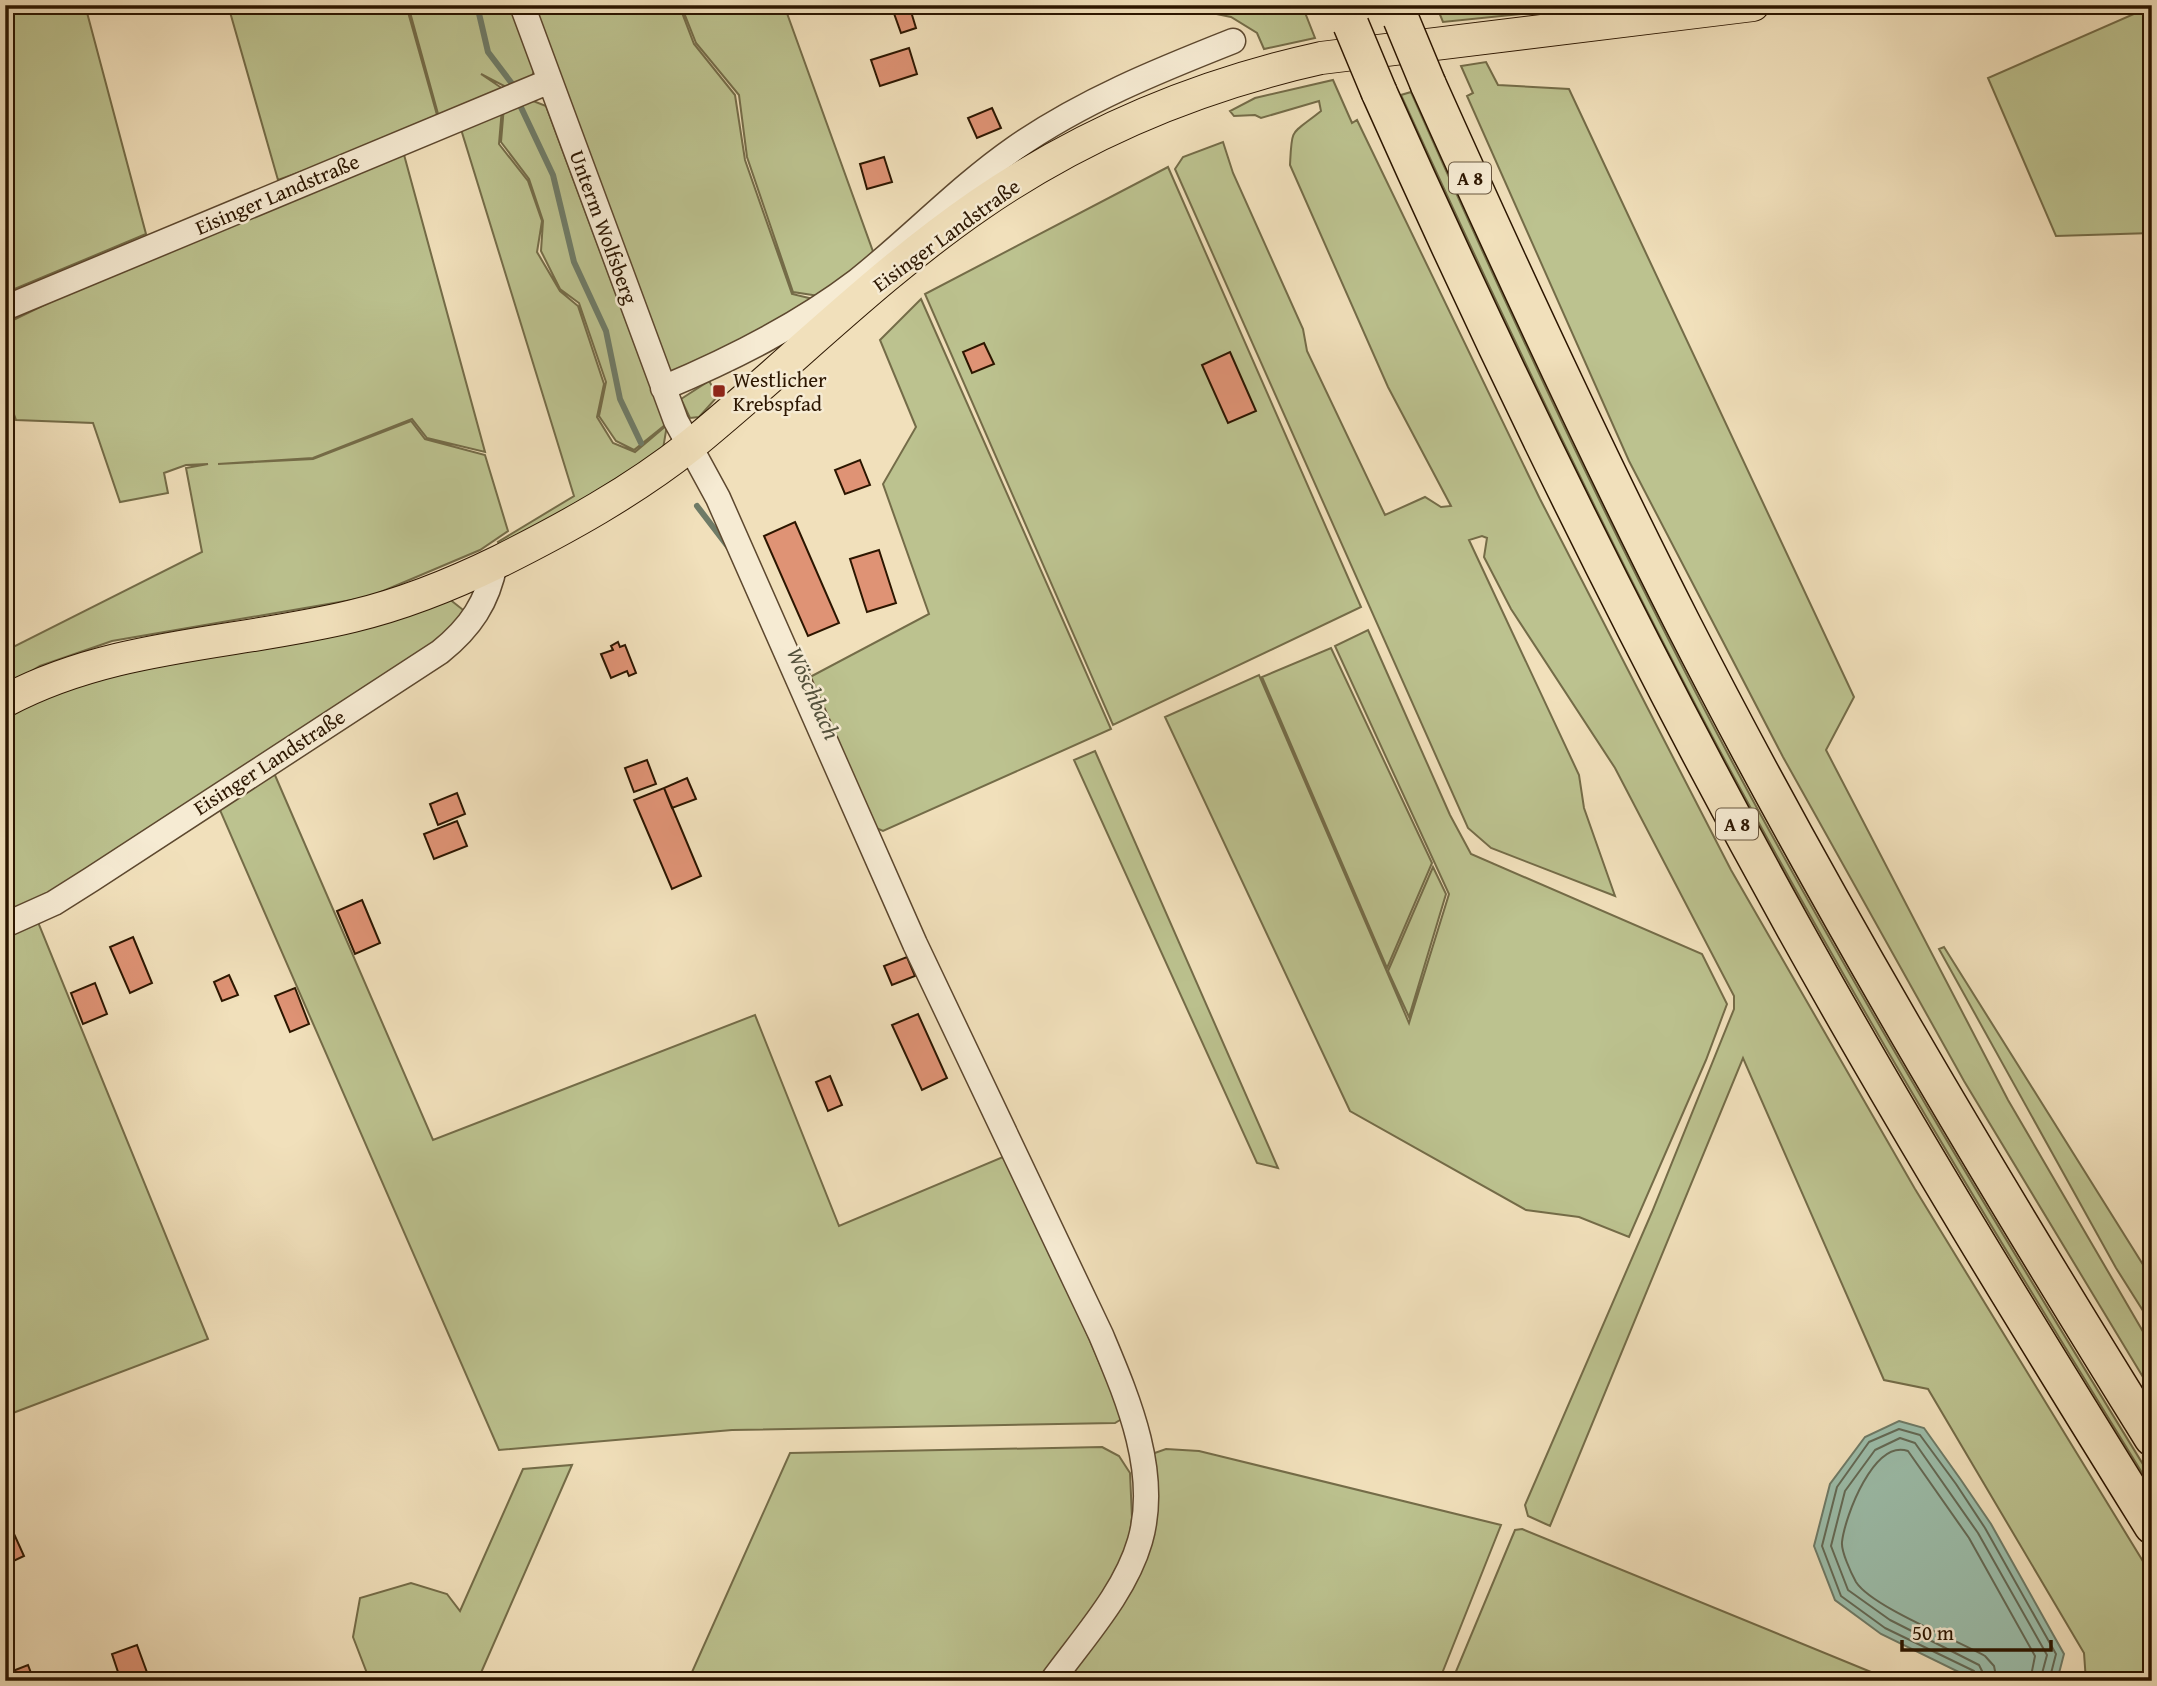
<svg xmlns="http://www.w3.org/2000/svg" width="2157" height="1686" viewBox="0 0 2157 1686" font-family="'Gentium Book Plus',serif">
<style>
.green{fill:#bcc28f;stroke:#746c48;stroke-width:2}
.water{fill:#9cbeab;stroke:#6f7b67;stroke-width:2}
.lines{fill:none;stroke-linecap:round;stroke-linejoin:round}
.shore{stroke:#646a56;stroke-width:2}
.stream{stroke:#6f7b67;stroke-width:6}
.building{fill:#df9375;stroke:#2c1600;stroke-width:2}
.minor-casing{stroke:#5d482f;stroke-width:27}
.major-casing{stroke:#2c1600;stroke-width:34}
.highway-casing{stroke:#2c1600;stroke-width:38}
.minor{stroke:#f6ebd3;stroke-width:24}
.major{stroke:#f1e0bb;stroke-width:32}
.highway{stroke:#f1e0bb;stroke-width:35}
.highway-bridge-casing{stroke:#2c1600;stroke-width:38;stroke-linecap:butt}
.highway-bridge{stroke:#f1e0bb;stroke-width:35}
.poi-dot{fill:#8f2418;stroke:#f6ebd3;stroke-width:2.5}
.labels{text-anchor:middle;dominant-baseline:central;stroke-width:5;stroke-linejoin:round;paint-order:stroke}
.shield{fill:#f6ebd3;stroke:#69563f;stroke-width:2}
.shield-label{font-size:19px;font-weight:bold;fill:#2c1600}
.street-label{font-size:21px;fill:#2c1600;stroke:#f6ebd3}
.poi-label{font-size:21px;fill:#2c1600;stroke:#f6ebd3;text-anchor:start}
.water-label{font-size:23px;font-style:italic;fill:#53513c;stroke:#f6ebd3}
</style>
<rect width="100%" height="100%" fill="#f1e0bb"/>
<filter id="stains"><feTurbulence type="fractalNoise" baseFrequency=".00286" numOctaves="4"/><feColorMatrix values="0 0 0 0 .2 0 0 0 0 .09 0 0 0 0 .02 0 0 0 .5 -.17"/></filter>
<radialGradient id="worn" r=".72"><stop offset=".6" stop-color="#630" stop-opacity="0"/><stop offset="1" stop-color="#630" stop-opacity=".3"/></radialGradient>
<path class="green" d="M 5,5 L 85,5 L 146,234 L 5,293 Z
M 228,5 L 406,5 L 439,122 L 278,180 Z
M 408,5 L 513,5 L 535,68 L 531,79 L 506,87 L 481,74 L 506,91 L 440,121 Z
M 533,5 L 679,5 L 694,44 L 735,95 L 745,160 L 792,294 L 813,299 L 675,377 L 664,365 Z
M 681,5 L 733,5 L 735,10 L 749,5 L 784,5 L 875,257 L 819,296 L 793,292 L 747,157 L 739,95 L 696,43 Z
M 1208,5 L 1302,5 L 1315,38 L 1264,49 L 1257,33 L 1231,17 L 1211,13 Z
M 1436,5 L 1608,5 L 1443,22 Z
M 2152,6 L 2152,233 L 2056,236 L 1988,78 Z
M 1486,62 L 1498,85 L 1569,89 L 1854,697 L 1826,750 L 2008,1100 L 2152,1347 L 2152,1392 L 1964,1081 L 1783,757 L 1629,461 L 1467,96 L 1473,93 L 1461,66 Z
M 1333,80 L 1352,123 L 1357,120 L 1540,499 L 1731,870 L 1915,1189 L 2152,1576 L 2152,1681 L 2086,1681 L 2084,1653 L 1928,1389 L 1884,1380 L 1743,1058 L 1550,1526 L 1528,1516 L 1525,1505 L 1652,1212 L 1734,1009 L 1734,996 L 1615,768 L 1511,609 L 1484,557 L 1487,538 L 1482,536 L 1469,540 L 1579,775 L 1584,808 L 1615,896 L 1491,848 L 1468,828 L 1175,169 L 1183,157 L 1223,142 L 1233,173 L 1303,329 L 1307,351 L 1385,515 L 1425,497 L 1441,507 L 1451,506 L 1388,387 L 1290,165 C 1292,126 1290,136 1321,111 L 1319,101 L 1261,118 L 1255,115 L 1234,116 L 1230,111 L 1255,98 Z
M 1411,92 C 1517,331 1627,567 1751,797 C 1877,1029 2014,1254 2152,1479 L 2152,1489 C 2013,1263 1874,1036 1748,803 C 1622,572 1510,334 1401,95 Z
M 523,97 L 546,106 L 665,425 L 634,450 L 616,441 L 599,416 L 606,382 L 579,303 L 560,289 L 541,251 L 543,221 L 529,179 L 501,142 L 504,106 Z
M 502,108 L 499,144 L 528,181 L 542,221 L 537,252 L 560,291 L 578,306 L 604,384 L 597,417 L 613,443 L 635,452 L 667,425 L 663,449 L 502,551 L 498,542 L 574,496 L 460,126 Z
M 403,151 L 485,452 L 427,438 L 412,419 L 313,458 L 218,464 L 313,459 L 411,421 L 425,439 L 485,455 L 508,531 L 480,550 L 369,597 L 112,641 L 40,666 L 5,687 L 5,651 L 202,552 L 186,468 L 208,464 L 186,465 L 164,473 L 168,493 L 120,502 L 93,423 L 16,420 L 5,389 L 5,324 L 118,269 Z
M 1168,167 L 1361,607 L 1113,725 L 925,294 Z
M 921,299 L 1111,729 L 883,831 L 876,828 L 810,677 L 929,614 L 883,484 L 916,427 L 880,340 Z
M 709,381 L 718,396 L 699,417 L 690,418 L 681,399 Z
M 448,598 L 467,613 L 469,619 L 33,910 L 208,1339 L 5,1416 L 5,713 L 105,671 Z
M 1368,630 L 1450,815 L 1471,854 L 1702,954 L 1727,1004 L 1706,1060 L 1629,1237 L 1579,1217 L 1526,1210 L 1350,1111 L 1165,717 L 1259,675 L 1409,1023 L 1449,894 L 1335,646 Z
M 1331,648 L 1432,863 L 1387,968 L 1262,677 Z
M 1095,751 L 1278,1168 L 1257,1163 L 1074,760 Z
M 271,766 L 433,1140 L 755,1015 L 839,1226 L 1010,1154 L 1121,1413 L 1120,1420 L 1115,1423 L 732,1430 L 499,1450 L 216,801 Z
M 1433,867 L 1446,894 L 1409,1017 L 1388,971 Z
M 1944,947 L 2152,1279 L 2152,1325 L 2116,1268 L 1939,949 Z
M 1102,1447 L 1119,1456 L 1130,1473 L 1132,1518 L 1127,1557 L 1043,1681 L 688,1681 L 790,1453 Z
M 1166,1449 L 1199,1451 L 1501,1525 L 1439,1681 L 1063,1681 L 1139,1574 L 1149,1455 Z
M 572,1465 L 480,1675 L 483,1681 L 370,1681 L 353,1637 L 360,1598 L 411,1583 L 447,1594 L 460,1611 L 523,1469 Z
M 1522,1529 L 1893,1681 L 1452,1681 L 1515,1530 Z"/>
<path class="water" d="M 1899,1421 L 1924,1428 L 1961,1480 L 1991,1524 L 2064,1654 L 2058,1677 L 2053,1681 L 1977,1681 L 1881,1634 L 1835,1600 L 1814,1546 L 1830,1484 L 1865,1437 Z"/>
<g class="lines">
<path class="shore" d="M 1978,1681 L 1974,1671 L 1885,1628 L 1841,1596 L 1822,1546 L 1837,1487 L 1869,1442 L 1899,1429 L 1920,1435 L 1956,1484 L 1985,1528 L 2056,1654 L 2049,1681
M 1987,1681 L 1979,1665 L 1890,1620 L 1848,1590 L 1831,1546 L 1845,1491 L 1875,1450 L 1900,1438 L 1915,1443 L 1978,1533 L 2047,1655 L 2040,1681
M 1997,1681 L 1994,1666 L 1985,1656 C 1957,1640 1872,1607 1856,1582 C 1851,1573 1841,1551 1842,1542 C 1845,1516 1874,1439 1908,1451 L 1969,1538 L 2035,1656 L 2030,1681"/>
<path class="stream" d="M 477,5 L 488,52 L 513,85
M 518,101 L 553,175 L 574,262 L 606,331 L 620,399 L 641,443
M 697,506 L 729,548"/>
</g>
<path class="building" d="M 891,5 L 909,5 L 916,28 L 901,33 Z
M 909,48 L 917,74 L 880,86 L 871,60 Z
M 992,108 L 1001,128 L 977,138 L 968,118 Z
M 884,157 L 892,182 L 867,189 L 860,164 Z
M 984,343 L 994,364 L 972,373 L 963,352 Z
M 1230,352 L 1256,411 L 1228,423 L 1202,365 Z
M 860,460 L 870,485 L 845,494 L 835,470 Z
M 795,522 L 839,623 L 808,636 L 764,536 Z
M 879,550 L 896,603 L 867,612 L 850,559 Z
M 618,642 L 620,647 L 625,645 L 636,673 L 629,676 L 627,671 L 611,678 L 601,654 L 613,650 L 611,646 Z
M 647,760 L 656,784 L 634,792 L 625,768 Z
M 687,778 L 696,799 L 672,808 L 664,788 Z
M 664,788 L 701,876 L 672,889 L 634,800 Z
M 457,793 L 465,814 L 438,825 L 430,804 Z
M 457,821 L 467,846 L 434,859 L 424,834 Z
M 362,900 L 380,943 L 355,954 L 337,911 Z
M 133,937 L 152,983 L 130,993 L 110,947 Z
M 907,957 L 915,976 L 892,985 L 884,966 Z
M 229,975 L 238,995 L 222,1001 L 214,982 Z
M 95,983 L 107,1014 L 83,1024 L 71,993 Z
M 295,988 L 309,1024 L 290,1032 L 275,996 Z
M 918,1014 L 947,1078 L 922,1090 L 892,1025 Z
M 830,1076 L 842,1105 L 828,1111 L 816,1082 Z
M 5,1514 L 24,1556 L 5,1565 Z
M 137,1645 L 149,1678 L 121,1681 L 112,1654 Z
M 28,1665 L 34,1681 L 5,1681 L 5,1674 Z"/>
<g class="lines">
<g class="minor-casing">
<path id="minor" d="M 522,5 L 676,421 L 718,498 L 915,944 L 1101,1335 C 1127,1397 1160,1472 1140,1541 C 1125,1593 1083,1638 1052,1681
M 5,308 L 550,81
M 663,388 C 732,359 798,326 857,281 C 911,238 959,187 1015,148 C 1083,101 1157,71 1233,41
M 5,925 L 54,903 L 92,879 L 440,652 C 470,628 488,602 495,563"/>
</g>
<g class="major-casing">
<path id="major" d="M 5,701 C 114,643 235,645 353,616 C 403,604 453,584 500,561 C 566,528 633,491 691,445 C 788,366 876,276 979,205 C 1082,134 1199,85 1321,58 L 1753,5"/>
</g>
<g class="highway-casing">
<path id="highway" d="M 1428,84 C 1509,265 1592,445 1682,622 C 1825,902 1986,1171 2152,1438
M 1379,92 C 1506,377 1643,656 1794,928 C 1907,1131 2029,1328 2152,1526"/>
</g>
<use href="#minor" class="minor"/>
<use href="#major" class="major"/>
<use href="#highway" class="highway"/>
<g class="highway-bridge-casing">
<path id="highway-bridge" d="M 1401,19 L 1428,84
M 1351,25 L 1379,92"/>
</g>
<use href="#highway-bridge" class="highway-bridge"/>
</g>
<rect class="poi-dot" x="712" y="384" width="14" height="14" rx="3.5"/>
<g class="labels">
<g class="shield">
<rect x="1449" y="162.5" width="42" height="31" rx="5"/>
<rect x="1716" y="808.5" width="42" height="31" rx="5"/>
</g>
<g class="shield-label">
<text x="1470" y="178">A 8</text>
<text x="1737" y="824">A 8</text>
</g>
<g class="street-label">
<text transform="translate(277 194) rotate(-23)">Eisinger Landstraße</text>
<text transform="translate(604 227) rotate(70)">Unterm Wolfsberg</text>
<text transform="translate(946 235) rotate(-36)">Eisinger Landstraße</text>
<text transform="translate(269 762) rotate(-33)">Eisinger Landstraße</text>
</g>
<g class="poi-label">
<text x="733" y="379">Westlicher<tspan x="733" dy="24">Krebspfad</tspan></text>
</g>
<g class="water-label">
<text transform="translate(814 693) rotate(66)">Wöschbach</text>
</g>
</g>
<rect width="2157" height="1686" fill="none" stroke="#f1e0bb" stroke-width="28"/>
<rect x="7" y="7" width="2143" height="1672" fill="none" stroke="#2c1600" stroke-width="3.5"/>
<rect x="14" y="14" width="2129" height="1658" fill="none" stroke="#2c1600" stroke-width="2"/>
<path d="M1902 1640v10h149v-10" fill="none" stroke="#2c1600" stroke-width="3.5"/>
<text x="1912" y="1640" font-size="21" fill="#2c1600" stroke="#f6ebd3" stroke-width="5" paint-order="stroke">50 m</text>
<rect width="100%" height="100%" filter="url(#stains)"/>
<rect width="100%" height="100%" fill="url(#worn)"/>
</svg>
